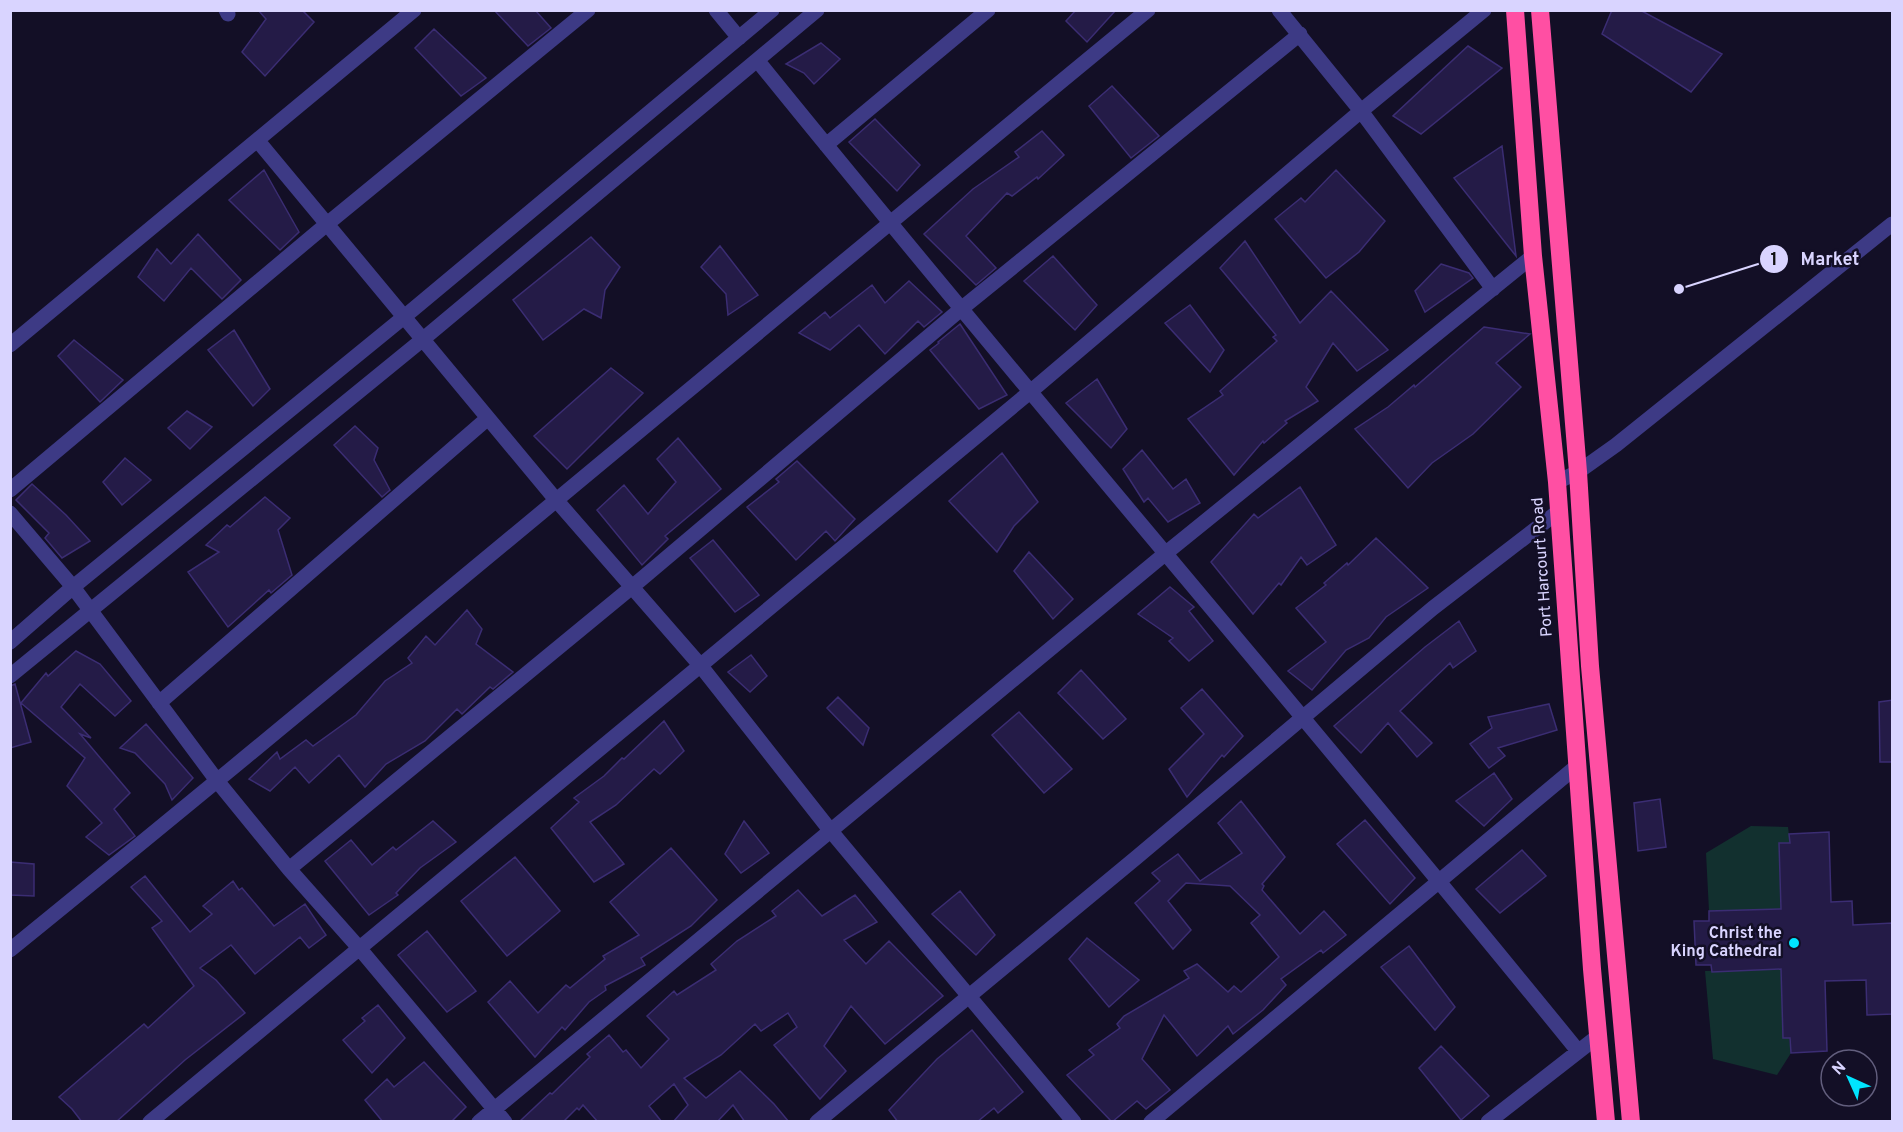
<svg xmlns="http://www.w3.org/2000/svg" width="1903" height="1132" viewBox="0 0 1903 1132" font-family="Overpass,sans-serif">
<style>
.green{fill:#12302f}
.building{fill:#241b47;stroke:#3b2d73;stroke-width:1.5}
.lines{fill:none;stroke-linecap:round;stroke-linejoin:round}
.minor{stroke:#3d3a85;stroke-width:15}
.highway{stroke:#ff4fa3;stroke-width:18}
.poi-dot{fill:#00e5ff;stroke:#130f26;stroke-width:2}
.labels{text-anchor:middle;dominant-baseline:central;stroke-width:5;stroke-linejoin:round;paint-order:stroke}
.street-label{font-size:16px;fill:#d9d4ff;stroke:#130f26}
.poi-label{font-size:16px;font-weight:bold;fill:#d9d4ff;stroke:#130f26;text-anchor:end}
.leader{fill:none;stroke:#d9d4ff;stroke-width:2}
.callout-dot{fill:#d9d4ff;stroke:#130f26;stroke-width:2}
.mark-label{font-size:18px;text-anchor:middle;font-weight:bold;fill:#111}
.callout-label{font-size:18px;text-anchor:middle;font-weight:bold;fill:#d9d4ff;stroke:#130f26;stroke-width:5;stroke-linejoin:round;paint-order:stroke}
</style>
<rect width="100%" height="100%" fill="#130f26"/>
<path class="green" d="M 1751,826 L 1788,827 L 1790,843 L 1779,844 L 1781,909 L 1709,911 L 1706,853 Z
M 1781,969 L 1791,1053 L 1777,1075 L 1713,1059 L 1705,971 Z"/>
<path class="building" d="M 258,10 L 302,10 L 314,22 L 265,76 L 242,52 L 266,19 Z
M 494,10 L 535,10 L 551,28 L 528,46 Z
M 1076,10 L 1116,10 L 1087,42 L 1066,21 Z
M 1612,10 L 1640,10 L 1722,54 L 1691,92 L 1602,34 Z
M 434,29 L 486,78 L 461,96 L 415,48 Z
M 821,43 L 840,59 L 814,84 L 804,73 L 786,64 Z
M 1468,46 L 1502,68 L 1421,134 L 1393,116 Z
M 1112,86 L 1159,136 L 1131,158 L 1089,106 Z
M 875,119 L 920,165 L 897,191 L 849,142 Z
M 1042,131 L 1064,155 L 1038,179 L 1037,177 L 1012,196 L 1007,193 L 966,236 L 996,268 L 976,285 L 924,234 L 973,189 L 1019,157 L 1015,152 Z
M 1502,146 L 1516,256 L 1454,178 Z
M 264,170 L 299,232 L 280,250 L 229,200 Z
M 1336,170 L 1385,221 L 1359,252 L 1326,278 L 1275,219 L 1301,198 L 1305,202 Z
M 198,234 L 241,280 L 222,299 L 191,268 L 164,301 L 138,277 L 157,249 L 171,264 Z
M 591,237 L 620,267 L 605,290 L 601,318 L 584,309 L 543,340 L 513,300 Z
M 1245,241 L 1300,323 L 1331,291 L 1388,350 L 1357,371 L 1333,343 L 1306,387 L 1318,401 L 1285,421 L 1287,423 L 1264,443 L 1263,441 L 1234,475 L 1188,419 L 1223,395 L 1220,391 L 1277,341 L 1273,337 L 1276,335 L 1220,268 Z
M 720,246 L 758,295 L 728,315 L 726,294 L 701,267 Z
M 1053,256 L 1097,305 L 1075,330 L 1024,281 Z
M 1441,264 L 1469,273 L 1473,278 L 1425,312 L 1415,291 Z
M 909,281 L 942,312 L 924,327 L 918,321 L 885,354 L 859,325 L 830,350 L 799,333 L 825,312 L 830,318 L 872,285 L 885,303 Z
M 1190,305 L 1224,350 L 1210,372 L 1165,323 Z
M 960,324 L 1007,395 L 979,409 L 930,350 L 939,343 L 938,342 Z
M 1484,327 L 1530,334 L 1496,363 L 1521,387 L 1473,434 L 1432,463 L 1408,488 L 1355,429 L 1388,407 L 1414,385 L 1415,387 Z
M 234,330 L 270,389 L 253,406 L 208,350 Z
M 74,340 L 123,380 L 100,402 L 58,356 Z
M 611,368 L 643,393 L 567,469 L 534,436 Z
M 1097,379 L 1127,429 L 1111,448 L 1066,403 Z
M 187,411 L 212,427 L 190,449 L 168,428 Z
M 355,426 L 378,448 L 374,460 L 390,490 L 382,497 L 334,445 Z
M 678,438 L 721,489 L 665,536 L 668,539 L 642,565 L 597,510 L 624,485 L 648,514 L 676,482 L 657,459 Z
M 1142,450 L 1173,489 L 1186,479 L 1200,503 L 1168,522 L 1148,498 L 1144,502 L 1123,469 Z
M 1002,453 L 1038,502 L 1014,526 L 997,552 L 949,501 Z
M 125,458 L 151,480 L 122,505 L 103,482 Z
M 797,461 L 855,519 L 835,541 L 826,531 L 796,560 L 747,507 L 779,482 L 776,479 Z
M 32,484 L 66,515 L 90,541 L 62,558 L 45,538 L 49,533 L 16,500 Z
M 1300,487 L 1336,545 L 1307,565 L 1301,557 L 1281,585 L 1279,583 L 1253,614 L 1211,562 L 1254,514 L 1258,518 Z
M 265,497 L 290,518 L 278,530 L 292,575 L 271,593 L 269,590 L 228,627 L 188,572 L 219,552 L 206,545 L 227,525 L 230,527 Z
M 1376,538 L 1428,588 L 1386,617 L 1369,638 L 1346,650 L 1312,690 L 1288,671 L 1326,642 L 1296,608 L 1326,585 L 1324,583 L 1347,563 L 1348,565 Z
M 713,540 L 759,595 L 735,612 L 690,558 Z
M 1029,552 L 1073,599 L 1053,619 L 1014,571 Z
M 1170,587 L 1194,607 L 1189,611 L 1213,641 L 1189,661 L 1169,641 L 1173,638 L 1138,614 Z
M 467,610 L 482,629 L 476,644 L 513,672 L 493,689 L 490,687 L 462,714 L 457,709 L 425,741 L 386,764 L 365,787 L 339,755 L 309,783 L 295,767 L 270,791 L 249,779 L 277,752 L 280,759 L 306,740 L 313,746 L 356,715 L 385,681 L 412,663 L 408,658 L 426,636 L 435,645 Z
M 1459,621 L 1476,651 L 1453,668 L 1450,663 L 1400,711 L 1432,743 L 1417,757 L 1388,723 L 1361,753 L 1334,726 L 1425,647 Z
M 76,651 L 100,664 L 131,701 L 115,716 L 80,684 L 61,707 L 91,738 L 80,734 L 130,793 L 114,809 L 135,836 L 109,855 L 86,837 L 102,823 L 67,786 L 85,758 L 21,703 L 46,673 L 48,676 Z
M 751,655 L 767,676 L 750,692 L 728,672 Z
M 1081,670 L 1126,719 L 1103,739 L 1058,693 Z
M 15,684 L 31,742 L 10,748 L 10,686 Z
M 1202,689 L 1243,736 L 1224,757 L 1222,755 L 1187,797 L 1169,769 L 1204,734 L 1181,708 Z
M 838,697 L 869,728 L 863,745 L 827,708 Z
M 1893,700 L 1893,762 L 1880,762 L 1879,702 Z
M 1549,704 L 1557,730 L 1498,748 L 1505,756 L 1489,768 L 1470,744 L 1492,728 L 1488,717 Z
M 1019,712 L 1072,769 L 1044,793 L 992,735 Z
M 664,721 L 684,751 L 660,774 L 654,769 L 616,805 L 590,822 L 624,864 L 594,882 L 551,828 L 579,802 L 574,798 L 604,776 L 622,758 L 624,759 Z
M 146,724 L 193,778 L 172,800 L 165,784 L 135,753 L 120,748 Z
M 1494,773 L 1512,799 L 1484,826 L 1456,801 Z
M 1660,799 L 1666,847 L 1638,851 L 1634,803 Z
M 1241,801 L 1285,857 L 1262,884 L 1264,886 L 1262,890 L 1300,934 L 1324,911 L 1346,935 L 1323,953 L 1321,950 L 1281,979 L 1286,985 L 1263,1010 L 1233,1034 L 1228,1026 L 1197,1056 L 1164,1015 L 1142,1059 L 1170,1090 L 1146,1109 L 1137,1101 L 1112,1122 L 1067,1075 L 1094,1055 L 1089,1050 L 1120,1028 L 1117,1024 L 1124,1016 L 1189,978 L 1184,971 L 1197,964 L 1228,992 L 1234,986 L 1241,992 L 1279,957 L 1251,923 L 1260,915 L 1230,886 L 1186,883 L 1168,901 L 1191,930 L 1173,949 L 1135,903 L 1160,881 L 1152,873 L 1178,854 L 1200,881 L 1242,853 L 1218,823 Z
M 1365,820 L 1415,878 L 1390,904 L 1337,844 Z
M 433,821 L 456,842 L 420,868 L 396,893 L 398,895 L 369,915 L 325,861 L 351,840 L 372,865 L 393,847 L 396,850 Z
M 744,821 L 769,853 L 741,873 L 725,854 Z
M 1829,832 L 1831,902 L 1852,901 L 1853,925 L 1893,923 L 1893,1014 L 1867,1015 L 1866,980 L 1825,981 L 1827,1051 L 1791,1053 L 1790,1038 L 1783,1038 L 1781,969 L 1712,972 L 1711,965 L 1696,965 L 1694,921 L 1709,921 L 1709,911 L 1781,909 L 1779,843 L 1790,843 L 1789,834 Z
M 671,848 L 717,900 L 691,926 L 641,958 L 645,965 L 605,986 L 606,990 L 589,1002 L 565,1030 L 562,1027 L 535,1057 L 488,1002 L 510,981 L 538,1013 L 566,985 L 570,988 L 605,959 L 603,956 L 639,935 L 610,902 Z
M 1522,850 L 1546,876 L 1500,913 L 1476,889 Z
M 515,857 L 560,911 L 507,956 L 461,901 Z
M 10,862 L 34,864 L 34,896 L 10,895 Z
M 145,876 L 190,932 L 212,914 L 203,906 L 233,881 L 239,890 L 242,888 L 274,926 L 305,904 L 326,935 L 309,948 L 300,937 L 255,974 L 231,945 L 200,968 L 216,980 L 245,1013 L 185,1060 L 116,1122 L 82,1122 L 72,1109 L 59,1097 L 144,1024 L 148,1028 L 194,986 L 152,928 L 162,921 L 131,887 Z
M 798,890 L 822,916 L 855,895 L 877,922 L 844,940 L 866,964 L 889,941 L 943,996 L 885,1044 L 851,1006 L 824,1046 L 846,1071 L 820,1099 L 774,1045 L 797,1027 L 788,1013 L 761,1031 L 755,1024 L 721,1055 L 684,1078 L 706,1098 L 740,1071 L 774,1104 L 789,1122 L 745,1122 L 733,1105 L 717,1122 L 673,1122 L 688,1105 L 674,1084 L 649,1106 L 662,1122 L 598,1122 L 583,1105 L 579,1110 L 577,1108 L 563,1122 L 519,1122 L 550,1093 L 552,1094 L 590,1057 L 587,1054 L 609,1035 L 623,1052 L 626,1050 L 641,1068 L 669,1039 L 647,1016 L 674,991 L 677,995 L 716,970 L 711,964 L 737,941 L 776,916 L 772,911 Z
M 960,891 L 995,935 L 976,955 L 932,914 Z
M 427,931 L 476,991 L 447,1012 L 398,955 Z
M 1087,938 L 1139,980 L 1109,1007 L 1069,959 Z
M 1409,946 L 1455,1007 L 1435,1030 L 1381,967 Z
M 378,1005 L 405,1038 L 372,1073 L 343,1040 L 365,1021 L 362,1018 Z
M 972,1030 L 1023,1092 L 998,1113 L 994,1108 L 977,1122 L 898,1122 L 889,1110 L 937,1059 Z
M 1441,1046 L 1489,1096 L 1461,1120 L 1419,1068 Z
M 424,1062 L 466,1107 L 451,1122 L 383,1122 L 365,1100 L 387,1079 L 394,1087 Z"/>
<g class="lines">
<path class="minor" d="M 226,10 L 228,14
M 716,10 L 739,38
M 1279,10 L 1361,111 L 1493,289
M 757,60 C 1027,394 1308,718 1578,1051
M 258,141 L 557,501 L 700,665 L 830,830 L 1074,1122
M 826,145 L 988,10
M 10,345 L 414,10
M 1557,482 L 1578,472 L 1616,445 L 1892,224
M 10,490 L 327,224 L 588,10
M 10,513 L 73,587 L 218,782 L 289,869 L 360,949 L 505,1122
M 10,642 L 73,587 L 404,317 L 772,10
M 10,676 L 422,340 L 817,10
M 159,703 L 488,418
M 289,869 L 632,587 L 961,309 L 1300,34
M 10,950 C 392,640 768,322 1148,10
M 150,1122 L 1030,392 L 1361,111 L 1484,10
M 479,1122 L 1166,553 L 1533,256
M 817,1122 L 1137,857 L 1433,608 L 1559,511
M 1151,1122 L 1577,766
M 1488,1122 L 1597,1037"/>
<path class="highway" d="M 1515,10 L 1533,256 L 1557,482 L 1592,969 L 1606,1122
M 1540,10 L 1578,472 L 1590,666 L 1631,1122"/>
</g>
<circle class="poi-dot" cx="1794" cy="943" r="6"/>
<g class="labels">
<g class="street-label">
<text transform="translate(1543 567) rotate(-94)">Port Harcourt Road</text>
</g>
<g class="poi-label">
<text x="1782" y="934">Christ the<tspan x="1782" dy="18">King Cathedral</tspan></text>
</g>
</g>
<path class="leader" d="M1679 289L1774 259"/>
<g class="callout-dot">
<circle cx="1679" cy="289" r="6"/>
<circle cx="1774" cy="259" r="15"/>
</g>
<g class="mark-label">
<text x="1774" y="265">1</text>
</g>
<g class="callout-label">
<text x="1830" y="265">Market</text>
</g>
<rect width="1903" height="1132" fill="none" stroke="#d9d4ff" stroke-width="24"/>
<g transform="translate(1849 1078) rotate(315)"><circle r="28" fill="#130f26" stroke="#625e7d" stroke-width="1.5"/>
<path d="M0-4.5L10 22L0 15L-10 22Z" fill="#00e5ff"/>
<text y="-9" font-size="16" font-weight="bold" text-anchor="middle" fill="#d9d4ff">N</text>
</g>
</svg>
